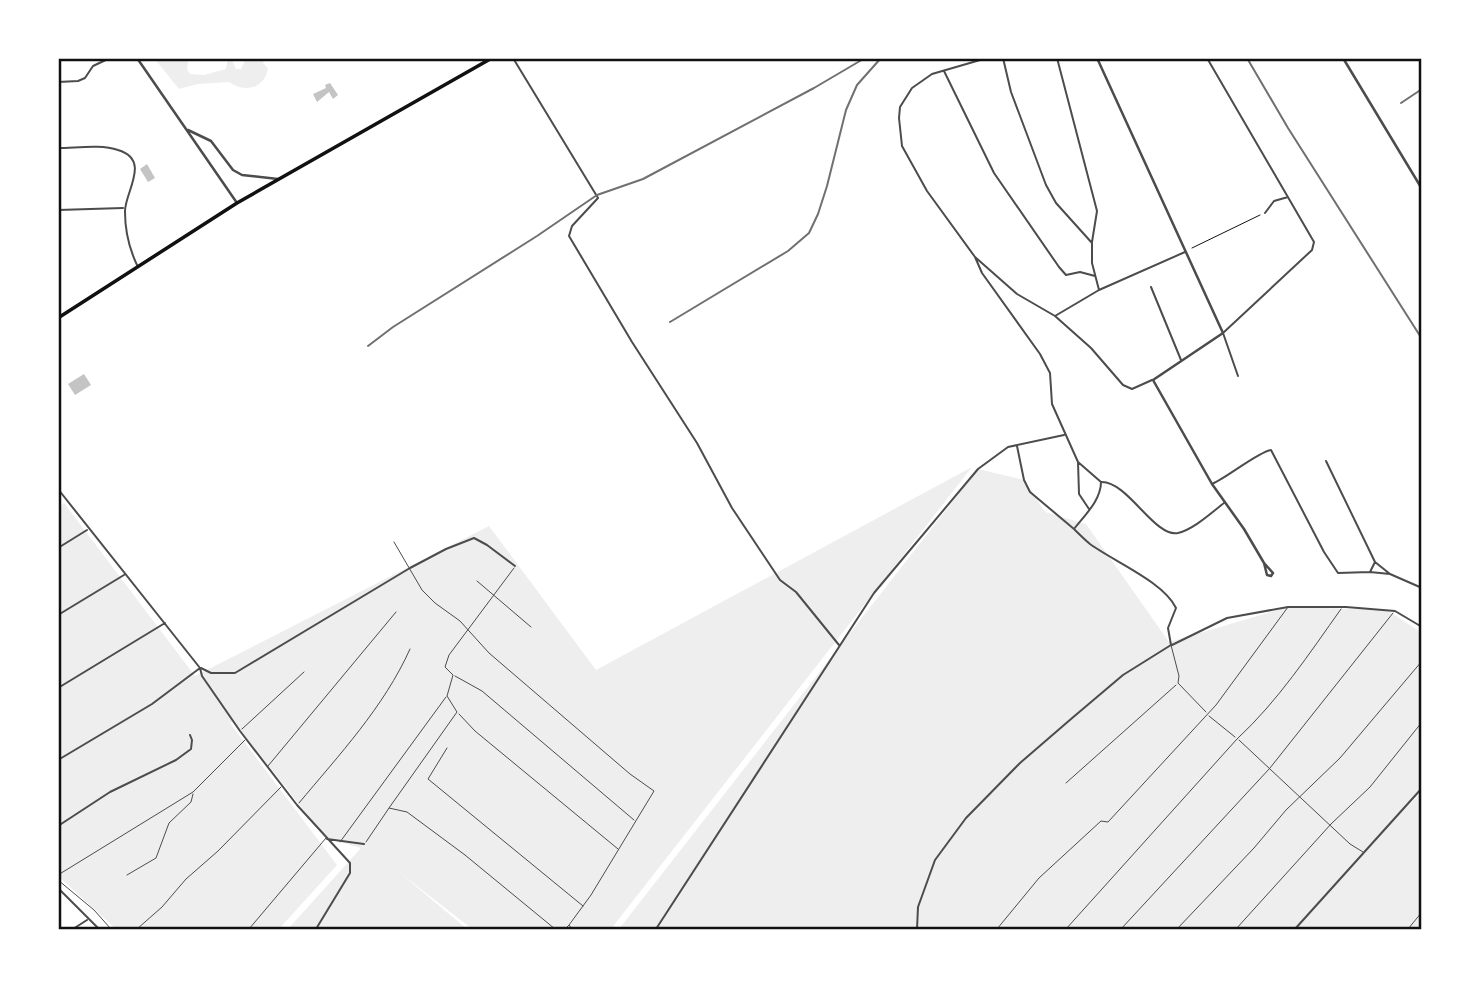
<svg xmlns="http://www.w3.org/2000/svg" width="1480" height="987" viewBox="0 0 1480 987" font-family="'Source Sans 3',sans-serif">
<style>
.green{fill:#eee}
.building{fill:#c4c4c4}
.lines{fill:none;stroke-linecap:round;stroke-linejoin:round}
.path{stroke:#111;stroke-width:1}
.service{stroke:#4c4c4c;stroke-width:1}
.minor{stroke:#4c4c4c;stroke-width:2}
.tertiary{stroke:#4c4c4c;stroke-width:2.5}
.primary{stroke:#111;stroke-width:3.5}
.rail{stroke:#707070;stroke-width:2}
.neatline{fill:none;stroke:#111;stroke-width:2.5}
</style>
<rect width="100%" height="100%" fill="#fff"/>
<path class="green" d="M 154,58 L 189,58 L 187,69 L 190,74 L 204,75 L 226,69 L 228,58 L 231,58 L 236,69 L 241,69 L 246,58 L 266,58 L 263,63 L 268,68 C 265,89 244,93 229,82 L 198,84 L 179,89 Z
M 972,467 L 611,929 L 567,929 L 575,915 L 565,929 L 472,929 L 399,872 L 467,929 L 288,929 L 361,848 L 326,838 L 233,721 L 230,723 L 337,865 L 279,929 L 116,929 L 58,876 L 58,508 L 64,503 L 195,676 L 489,526 L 596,670 Z
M 978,469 L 1024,480 L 1045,512 L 1086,524 L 1169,642 L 1288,607 L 1387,610 L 1422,633 L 1422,790 L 1403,811 L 1422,792 L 1422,929 L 619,929 Z"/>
<path class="building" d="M 330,83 L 338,95 L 333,99 L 329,92 L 317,102 L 313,94 L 326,88 L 325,85 Z
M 147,164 L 155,178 L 148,182 L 140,169 Z
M 84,374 L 91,385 L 75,395 L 68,384 Z"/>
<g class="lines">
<path class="path" d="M 1192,248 L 1260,215"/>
<path class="service" d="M 394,542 L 422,590 L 435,603 L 460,621 L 489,653 L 630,774 L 654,791 L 591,895 L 569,925
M 477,581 L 531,627
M 1171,645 L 1179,676 L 1178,683 L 1206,712
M 455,676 L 482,691 L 634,820
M 459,714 L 475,731 L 618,849
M 1209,716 L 1235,737
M 242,729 L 304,672
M 1239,740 L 1350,844 L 1363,852
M 447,748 L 428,779 L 583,906
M 268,766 L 396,612
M 1066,783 L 1176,685
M 299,803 C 339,755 384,707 410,649
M 389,808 L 457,712 L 447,696 L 453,675 L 445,667 L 449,655 L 514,568
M 340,842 L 446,697
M 366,842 L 389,808 L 407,812 L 465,855 L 555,929
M 58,875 L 193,792 L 245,740
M 127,875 L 156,858 L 169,823 L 191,802 L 193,794
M 58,880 L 94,910 L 111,929
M 137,929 L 162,907 L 186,879 L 218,851 L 281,787
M 249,929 L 326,838
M 565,929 L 569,925 L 572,929
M 997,929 L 1039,878 L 1101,821 L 1108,822 L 1216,705 L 1288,607
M 1066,929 L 1237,739 C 1278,701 1309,654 1341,609
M 1121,929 L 1270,768 L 1393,613
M 1177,929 L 1254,848 L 1286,810 L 1340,758 L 1422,661
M 1236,929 L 1331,824 L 1370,787 L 1422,722
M 1408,929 L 1422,912"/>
<path class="minor" d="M 513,58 L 598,198 L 572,226 L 569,236 L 632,342 L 697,443 L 732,508 L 780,580 L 796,592 L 839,645
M 987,58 L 932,74 L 912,88 L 900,107 L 899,118 L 902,146 L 927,191 L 975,257 L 1017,294 L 1055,316 L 1091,348 L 1123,385 L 1132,389 L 1152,380
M 1003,58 L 1011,92 L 1046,185 L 1056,203 L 1092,243 L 1092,263 L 1099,290
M 1057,58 L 1097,211 L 1092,242
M 1207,58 L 1314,242 L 1312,250 L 1223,333 L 1238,376
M 944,71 L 994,173 L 1059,267 L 1066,275 L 1080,272 L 1095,276
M 58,82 L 78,81 L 85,78 L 93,66 L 110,58
M 58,148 C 76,148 101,144 118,150 C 152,160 124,193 125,212 C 125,230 129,248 137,265
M 58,210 L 123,208
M 1265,213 L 1274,201 L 1288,197
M 1151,287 L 1181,360
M 1055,316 L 1099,290 L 1185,252
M 1017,446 L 1024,480 L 1030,492 L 1074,529
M 1326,461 L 1375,562 L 1390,574
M 1078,462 L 1079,494 L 1089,509
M 1102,482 C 1128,482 1155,538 1178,533 C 1194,529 1211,513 1224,503
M 1212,484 C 1228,477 1258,452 1271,450 L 1324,552 L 1338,573 L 1370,572 L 1375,562
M 58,489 L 200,668 L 202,676 L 240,731 L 297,805 L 350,863 L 350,873 L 316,929
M 58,548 L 87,530
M 1370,572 L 1390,574 L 1422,588
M 58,615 L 124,575
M 1172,645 L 1227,618 L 1288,607 L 1346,607 L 1395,611 L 1422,627
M 201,668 L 211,673 L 235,673 L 410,568 L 446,549 L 474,538 L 487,545 L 515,566
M 58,688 L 165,623
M 58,760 L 152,704 L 200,668
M 58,826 L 110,792 L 176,760 L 191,749 L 192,740 L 190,735
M 327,839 L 364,844
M 58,888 L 99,929
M 73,929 L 87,920
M 656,929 L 874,593 L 978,469 L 1008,447 L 1064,435
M 917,929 L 918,907 L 935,860 L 966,818 L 1020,763 L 1071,719 L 1123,675 L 1171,645 L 1168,628 L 1176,608 C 1164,582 1113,561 1090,544 C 1085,540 1079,534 1074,529 C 1085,515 1101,500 1101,482 L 1078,462 L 1052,404 L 1050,373 L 1040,354 L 982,273 L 975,257
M 1295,929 L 1422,788"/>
<path class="tertiary" d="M 137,58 L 237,203
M 1097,58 L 1223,333 L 1153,380 L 1212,484 L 1244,529 L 1264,563 L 1267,575 L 1271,576 L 1273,573 L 1264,563
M 1343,58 L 1422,189
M 188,130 L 211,141 L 233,170 L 242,175 L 278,179"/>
<path class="primary" d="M 58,318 L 237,203 L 492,58"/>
<path class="rail" d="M 1247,58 L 1288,128 L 1422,339
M 1401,103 L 1422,89
M 670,322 L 788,251 L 809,233 L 818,214 L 827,186 L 846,110 L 857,85 L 881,58
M 368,346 L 393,327 L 537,236 L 597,195 L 643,179 L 814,88 L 865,58"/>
</g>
<rect width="1480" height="987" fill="none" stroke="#ffffff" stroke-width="119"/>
<rect x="60" y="60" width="1360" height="868" class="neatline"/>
</svg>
